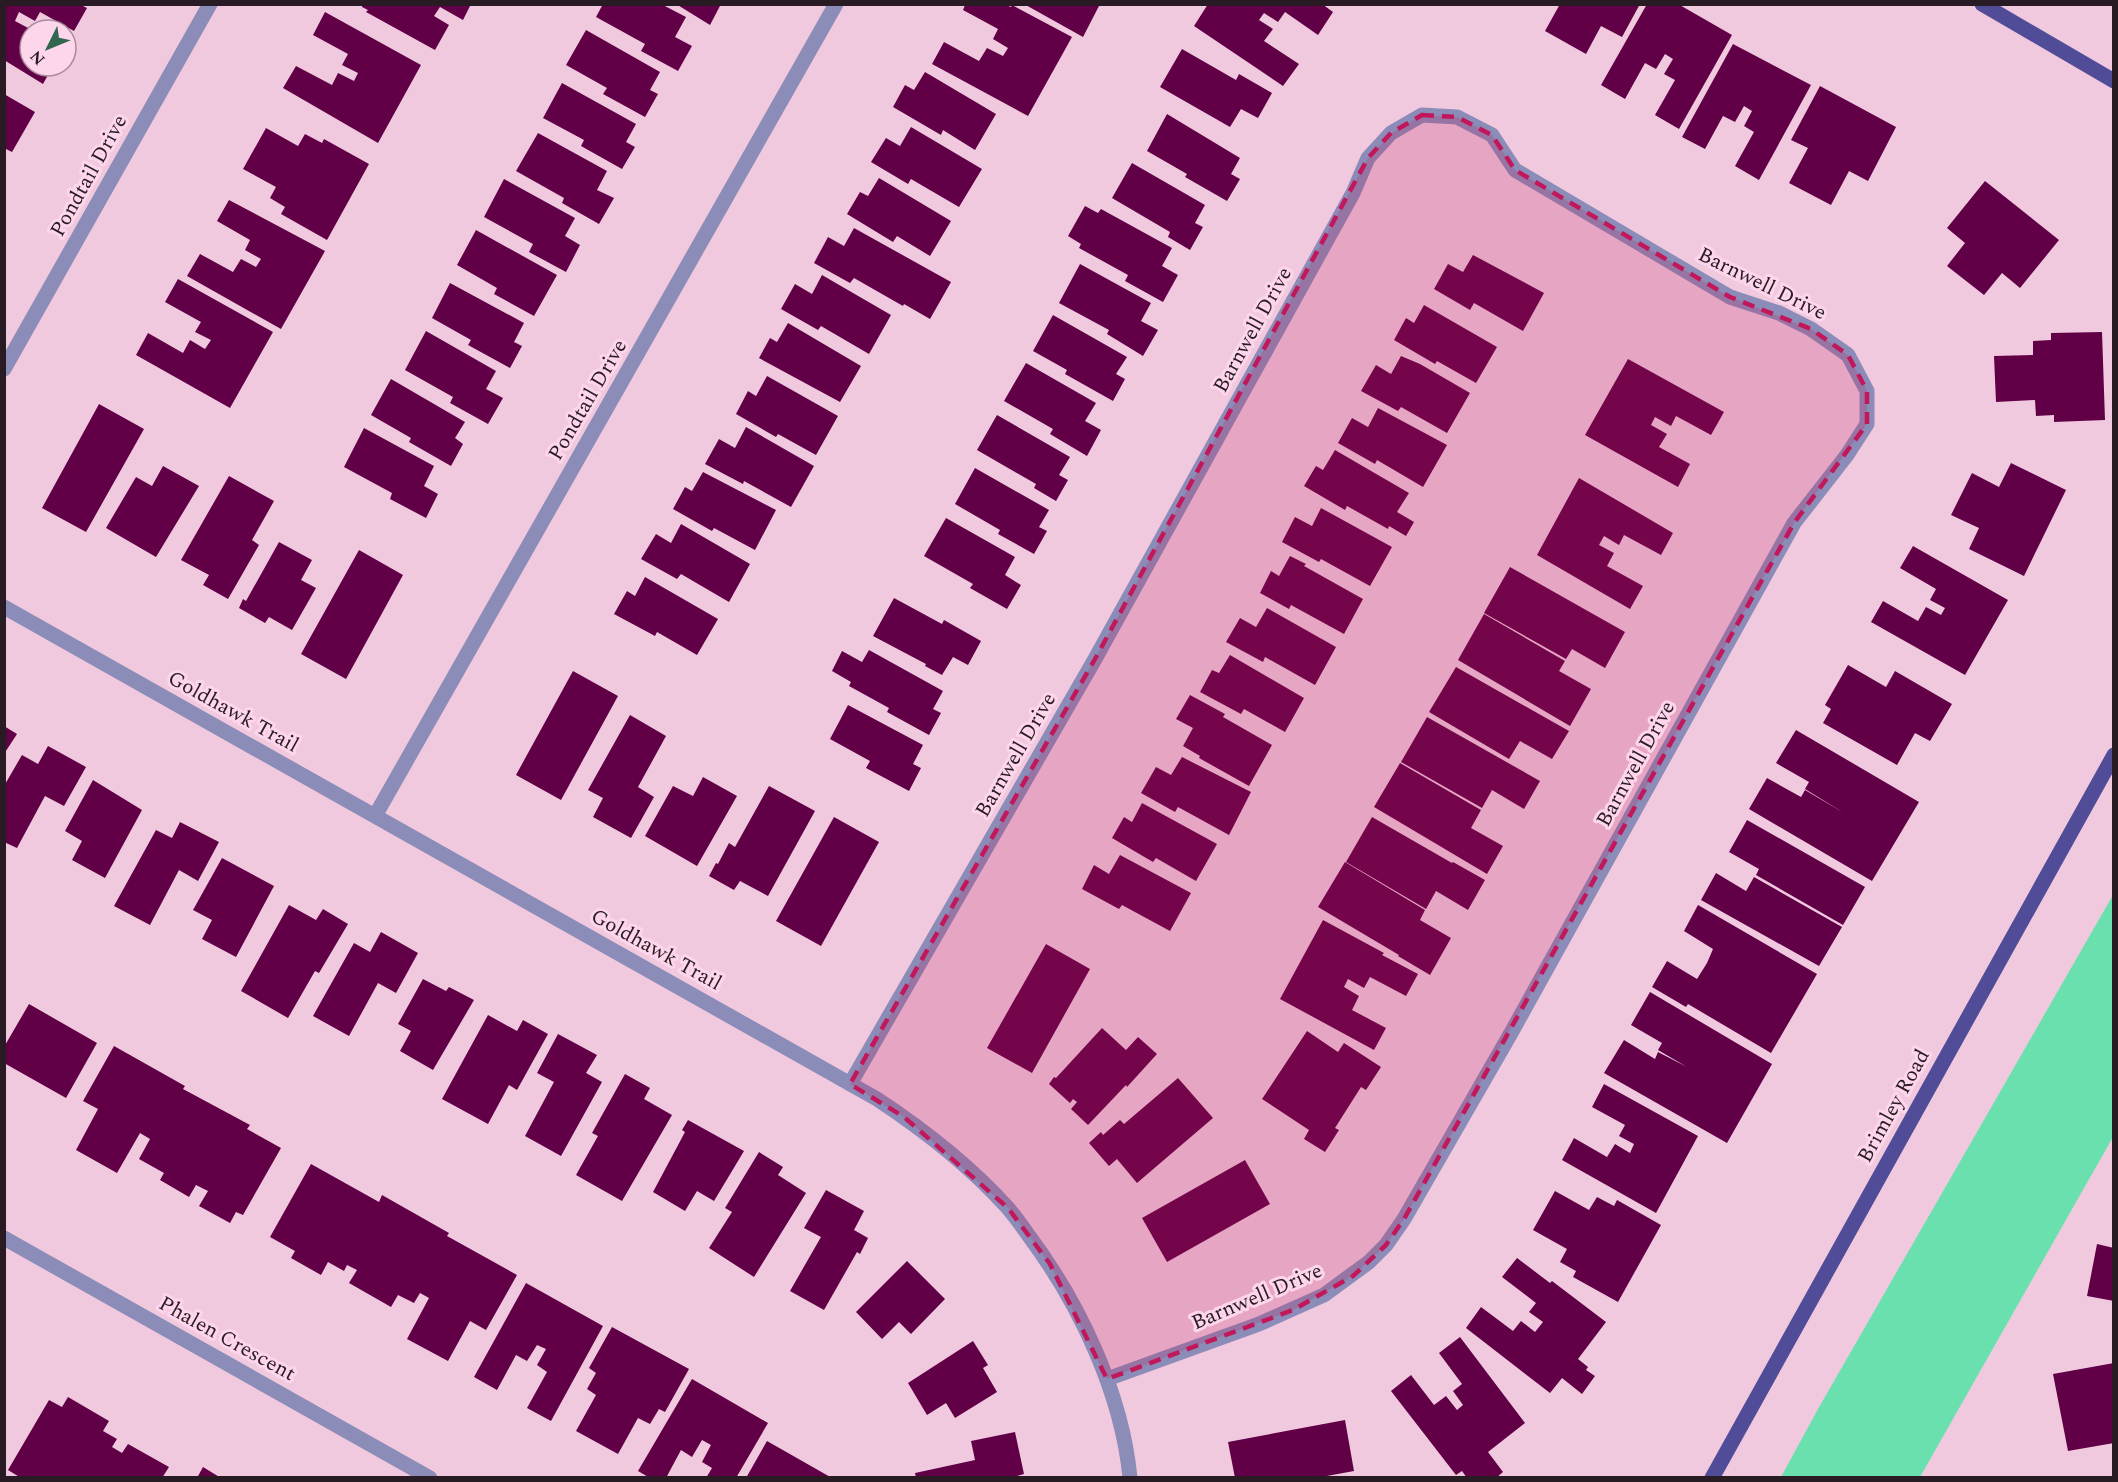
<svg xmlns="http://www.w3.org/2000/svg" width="2118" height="1482" viewBox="0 0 2118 1482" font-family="Spectral,serif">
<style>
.green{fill:#6ae0ae}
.building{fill:#610047}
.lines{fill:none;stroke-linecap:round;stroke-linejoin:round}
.minor{stroke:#8b8cb7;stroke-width:15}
.major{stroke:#514c98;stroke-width:15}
.marked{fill:#c2185b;fill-opacity:0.2;stroke:#c2185b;stroke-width:4.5;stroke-dasharray:12 8;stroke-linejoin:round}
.labels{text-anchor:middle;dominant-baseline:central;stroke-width:6;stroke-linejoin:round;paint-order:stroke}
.street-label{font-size:21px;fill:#291b23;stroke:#fed6ec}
</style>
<rect width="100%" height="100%" fill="#f1c9df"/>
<path class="green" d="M 2113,895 L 2113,1137 L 1920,1477 L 1781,1477 L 1818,1409 Z"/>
<path class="building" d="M 363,4 L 471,4 L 463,20 L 440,7 L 434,16 L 449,25 L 435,50 L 366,12 L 368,10 L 362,7 Z
M 603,4 L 661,4 L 686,17 L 675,37 L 692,46 L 678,71 L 641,51 L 645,44 L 596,17 Z
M 676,4 L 721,4 L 710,25 Z
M 1024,4 L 1100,4 L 1083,37 Z
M 1208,4 L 1322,4 L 1333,12 L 1318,35 L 1285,12 L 1278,22 L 1264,13 L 1259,20 L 1273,29 L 1264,41 L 1299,64 L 1283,86 L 1194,26 Z
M 1560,4 L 1640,4 L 1622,37 L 1601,26 L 1586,54 L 1545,31 Z
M 1647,4 L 1678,4 L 1732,35 L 1679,129 L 1655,115 L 1675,80 L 1664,74 L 1673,59 L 1665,54 L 1656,69 L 1645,63 L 1625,99 L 1601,85 Z
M 4,5 L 81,5 L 87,8 L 74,31 L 40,12 L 35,21 L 19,12 L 15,21 L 30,29 L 22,43 L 30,47 L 30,66 L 53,66 L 43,84 L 4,60 Z
M 965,5 L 1006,5 L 1011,7 L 1012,5 L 1072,37 L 1028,116 L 932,64 L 944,42 L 979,61 L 987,48 L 1003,56 L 1008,48 L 993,39 L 998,29 L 963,10 Z
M 325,12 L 421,65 L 378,143 L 283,88 L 296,66 L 332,85 L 338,73 L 354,81 L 358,73 L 342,65 L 348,54 L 313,35 Z
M 586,30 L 660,72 L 650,90 L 658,94 L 645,117 L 603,94 L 607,88 L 566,65 Z
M 1733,44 L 1811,85 L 1759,180 L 1735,166 L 1754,132 L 1744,126 L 1752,111 L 1744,106 L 1735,122 L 1723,116 L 1705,149 L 1682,137 Z
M 1182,49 L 1236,80 L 1239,74 L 1272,93 L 1258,118 L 1241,109 L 1230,127 L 1160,87 Z
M 925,72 L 996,114 L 975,150 L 943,130 L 941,135 L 893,107 L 905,85 L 914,90 Z
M 562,83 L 636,124 L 626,142 L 635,147 L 622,169 L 581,146 L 584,140 L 543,118 Z
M 1820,86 L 1896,127 L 1868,181 L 1849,171 L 1831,205 L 1789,183 L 1808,148 L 1791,140 Z
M 4,94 L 35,112 L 12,152 L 4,148 Z
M 1167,114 L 1240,158 L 1231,174 L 1240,179 L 1227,201 L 1185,177 L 1187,174 L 1147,151 Z
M 911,127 L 982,169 L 959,207 L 911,179 L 908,184 L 871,162 L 886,138 L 900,146 Z
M 266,128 L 298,146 L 305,134 L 322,143 L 324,139 L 369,164 L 327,240 L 281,214 L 285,207 L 270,198 L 276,187 L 243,169 Z
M 538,133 L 607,171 L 597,190 L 614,198 L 599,224 L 562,203 L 564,198 L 516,171 Z
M 1132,163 L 1205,205 L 1195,223 L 1203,227 L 1190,250 L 1168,237 L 1170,232 L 1112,198 Z
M 879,178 L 951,221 L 930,256 L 897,236 L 893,242 L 847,214 L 860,192 L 868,196 Z
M 504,179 L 575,218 L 565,236 L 580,245 L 566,272 L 529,252 L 533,244 L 484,217 Z
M 1985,181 L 2059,240 L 2020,288 L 2002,273 L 1984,295 L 1947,266 L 1965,243 L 1947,228 Z
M 229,200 L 325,251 L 281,329 L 187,276 L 200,254 L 233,272 L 241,259 L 256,267 L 261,259 L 245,250 L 250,240 L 217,221 Z
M 1085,206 L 1098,213 L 1101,209 L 1172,248 L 1162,266 L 1178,275 L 1163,302 L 1125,281 L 1128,275 L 1079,248 L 1081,244 L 1068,236 Z
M 854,228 L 951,282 L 930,319 L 904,304 L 903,306 L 854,278 L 850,283 L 814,263 L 828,237 L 844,246 Z
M 476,230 L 557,275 L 534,316 L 494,294 L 497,288 L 457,265 Z
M 1473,255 L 1544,293 L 1523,331 L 1474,303 L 1470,310 L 1434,289 L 1448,264 L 1463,272 Z
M 1080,264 L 1151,303 L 1141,321 L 1158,330 L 1143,356 L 1107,334 L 1109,330 L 1059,303 Z
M 822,275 L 891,315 L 869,354 L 821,326 L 818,330 L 781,309 L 795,284 L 812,294 Z
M 178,279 L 273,332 L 230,408 L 136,355 L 148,333 L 183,353 L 190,340 L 205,349 L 211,340 L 195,332 L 201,322 L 165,302 Z
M 450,283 L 524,323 L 514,342 L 522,346 L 510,368 L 468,345 L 471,340 L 432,318 Z
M 1424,305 L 1497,347 L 1476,383 L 1437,361 L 1435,364 L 1394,340 L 1406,318 L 1414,323 Z
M 1053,315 L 1127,357 L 1116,374 L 1125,379 L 1113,401 L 1065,374 L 1067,370 L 1033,351 Z
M 788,323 L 861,366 L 840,402 L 759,358 L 770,338 L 777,342 Z
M 426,331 L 496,371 L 486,389 L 503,398 L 488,424 L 450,403 L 453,397 L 405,370 Z
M 2102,332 L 2105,420 L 2054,422 L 2054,415 L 2036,416 L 2035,400 L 1996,402 L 1994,356 L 2033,355 L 2033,341 L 2051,340 L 2051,333 Z
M 1401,356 L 1420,364 L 1470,393 L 1447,433 L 1401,407 L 1398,411 L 1361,391 L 1376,365 L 1391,374 Z
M 1628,359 L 1724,412 L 1711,435 L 1676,416 L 1671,426 L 1655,417 L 1651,425 L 1667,434 L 1659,447 L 1690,464 L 1678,487 L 1585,435 Z
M 1026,363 L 1096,403 L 1085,421 L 1101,430 L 1087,456 L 1050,434 L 1053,429 L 1004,401 Z
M 767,376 L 838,416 L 816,455 L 778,434 L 776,437 L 736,414 L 748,391 L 756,396 Z
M 391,379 L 465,422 L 455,438 L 463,444 L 451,466 L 409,442 L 411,438 L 371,415 Z
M 99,404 L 144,429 L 86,532 L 42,508 Z
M 1378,408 L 1447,445 L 1423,487 L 1377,460 L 1375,464 L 1338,443 L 1352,418 L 1368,427 Z
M 997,415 L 1070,457 L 1059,475 L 1068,480 L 1056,501 L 1034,488 L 1036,484 L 977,450 Z
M 746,427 L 814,466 L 791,507 L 744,481 L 743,484 L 705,464 L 719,439 L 735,448 Z
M 364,428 L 434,466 L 424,486 L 438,494 L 426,518 L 390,499 L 392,493 L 344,467 Z
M 1335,450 L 1409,493 L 1397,512 L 1414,522 L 1406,536 L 1389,526 L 1388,529 L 1347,506 L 1345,510 L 1304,486 L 1316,466 L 1323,470 Z
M 2011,463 L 2066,490 L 2024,576 L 1969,549 L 1979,528 L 1951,515 L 1972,473 L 1999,487 Z
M 163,466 L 199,486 L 156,557 L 106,528 L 136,477 L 152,486 Z
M 975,468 L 1049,510 L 1039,527 L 1047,531 L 1034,554 L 998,534 L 1000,530 L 955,504 Z
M 703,472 L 776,510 L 755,550 L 714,528 L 712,531 L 673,509 L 685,487 L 692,491 Z
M 229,476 L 274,501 L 252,540 L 259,545 L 228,599 L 203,585 L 209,575 L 181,560 Z
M 1579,478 L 1673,533 L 1661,555 L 1624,535 L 1619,545 L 1604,536 L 1599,545 L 1614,553 L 1607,566 L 1643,586 L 1630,609 L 1537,555 Z
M 1321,508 L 1392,547 L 1370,586 L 1321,559 L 1319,562 L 1282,542 L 1295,517 L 1312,526 Z
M 946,518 L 1015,557 L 1005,575 L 1021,585 L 1007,609 L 970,588 L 973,584 L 924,556 Z
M 681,524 L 750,564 L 729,602 L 681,574 L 677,579 L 641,559 L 656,534 L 671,543 Z
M 279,542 L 312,560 L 301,580 L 316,588 L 292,630 L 269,617 L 265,623 L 239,608 L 243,599 L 246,601 Z
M 1913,546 L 2008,600 L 1965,675 L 1871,622 L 1883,601 L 1918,621 L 1926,607 L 1941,615 L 1945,608 L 1930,600 L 1936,589 L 1900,568 Z
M 359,550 L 403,575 L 346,679 L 301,654 Z
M 1290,556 L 1306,564 L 1304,566 L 1363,599 L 1344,634 L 1291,605 L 1289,609 L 1260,593 L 1271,571 L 1279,576 Z
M 1510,567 L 1625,632 L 1605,668 L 1572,649 L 1566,659 L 1484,613 Z
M 645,577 L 718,619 L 697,655 L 657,632 L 655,636 L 614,614 L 627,591 L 635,596 Z
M 894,598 L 942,624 L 944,620 L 981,641 L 968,665 L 953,657 L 942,675 L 925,666 L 926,664 L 873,636 Z
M 1267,608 L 1336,647 L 1315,685 L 1265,657 L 1263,662 L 1226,642 L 1240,618 L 1256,627 Z
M 1484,614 L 1565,661 L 1559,671 L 1591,689 L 1570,726 L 1458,660 Z
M 869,650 L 943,691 L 933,709 L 941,713 L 929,735 L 887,712 L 889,708 L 849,686 L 851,682 L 832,671 L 842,651 L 862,662 Z
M 1230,655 L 1304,698 L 1285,732 L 1244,709 L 1241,714 L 1200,692 L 1212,670 L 1219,673 Z
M 1848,665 L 1886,687 L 1895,671 L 1952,704 L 1930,741 L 1915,733 L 1897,765 L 1823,723 L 1831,709 L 1825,705 Z
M 1456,667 L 1569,731 L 1552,759 L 1520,741 L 1509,759 L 1429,712 Z
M 573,671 L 618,696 L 561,800 L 516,775 Z
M 1190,695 L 1225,714 L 1223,717 L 1272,745 L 1249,786 L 1199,758 L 1200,756 L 1183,746 L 1193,728 L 1176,719 Z
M 848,705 L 923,745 L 913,764 L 921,768 L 909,791 L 866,768 L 870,761 L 830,739 Z
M 630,715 L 666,736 L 638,787 L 654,797 L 631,838 L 593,817 L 603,798 L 588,790 Z
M 1427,717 L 1540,781 L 1524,809 L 1492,790 L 1482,808 L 1401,762 Z
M 4,726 L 17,734 L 4,754 Z
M 1796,730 L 1919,802 L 1872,881 L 1749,809 L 1767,778 L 1801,797 L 1805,790 L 1844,813 L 1805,789 L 1809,782 L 1776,763 Z
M 48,746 L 86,767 L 64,806 L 45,796 L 17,848 L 4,842 L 4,786 L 22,755 L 38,764 Z
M 1182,757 L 1251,792 L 1229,835 L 1178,807 L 1175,812 L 1141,793 L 1156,767 L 1171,775 Z
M 1400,763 L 1481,810 L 1471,828 L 1503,846 L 1487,874 L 1374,807 Z
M 703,777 L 737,796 L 697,866 L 645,836 L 673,786 L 693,796 Z
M 93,780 L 142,810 L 105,878 L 72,860 L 82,841 L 65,831 Z
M 769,786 L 815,811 L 768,896 L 740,881 L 734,890 L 709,876 L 716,863 L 718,864 L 729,843 L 735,847 Z
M 1142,803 L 1217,844 L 1196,881 L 1156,858 L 1153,862 L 1112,838 L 1124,817 L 1132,822 Z
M 834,817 L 879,842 L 821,946 L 776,921 Z
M 1372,817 L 1452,863 L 1453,862 L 1485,880 L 1468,910 L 1436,891 L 1426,909 L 1346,862 Z
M 1747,820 L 1865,887 L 1843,925 L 1756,875 L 1759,869 L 1729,852 Z
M 180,822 L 219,842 L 198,881 L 179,870 L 150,925 L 114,906 L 156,830 L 172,838 Z
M 1120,855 L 1191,893 L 1170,931 L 1122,905 L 1119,909 L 1082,889 L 1094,865 L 1109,874 Z
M 222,858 L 274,886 L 236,957 L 202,939 L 212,920 L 193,910 Z
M 1345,862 L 1425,910 L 1420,920 L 1451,938 L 1430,975 L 1398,956 L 1399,955 L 1318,907 Z
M 1716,873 L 1746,891 L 1754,877 L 1842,927 L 1819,966 L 1701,900 Z
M 289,905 L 316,920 L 323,909 L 348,924 L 319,973 L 315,971 L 288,1018 L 241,991 Z
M 1698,905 L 1817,974 L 1771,1053 L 1688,1004 L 1686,1007 L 1652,987 L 1667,961 L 1697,979 L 1707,963 L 1713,949 L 1684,931 Z
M 1323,920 L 1384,953 L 1382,955 L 1418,974 L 1406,996 L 1370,977 L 1364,988 L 1348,979 L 1344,987 L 1359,996 L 1352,1010 L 1386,1028 L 1374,1050 L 1280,999 Z
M 381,932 L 418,953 L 396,993 L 378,983 L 349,1036 L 313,1016 L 354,943 L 370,952 Z
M 1046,944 L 1090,969 L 1032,1073 L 987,1048 Z
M 423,979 L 446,991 L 449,987 L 474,1000 L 433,1070 L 400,1051 L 411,1031 L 398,1024 Z
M 1650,992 L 1772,1064 L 1727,1143 L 1604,1073 L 1624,1040 L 1655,1059 L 1658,1052 L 1687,1067 L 1658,1050 L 1662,1043 L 1631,1025 Z
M 29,1004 L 97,1043 L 66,1098 L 4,1063 L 4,1047 Z
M 488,1015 L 517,1031 L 523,1020 L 548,1034 L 517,1090 L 509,1085 L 488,1124 L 442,1099 Z
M 1102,1028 L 1126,1050 L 1138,1037 L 1157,1054 L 1127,1087 L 1126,1085 L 1088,1125 L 1071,1109 L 1077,1102 L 1073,1099 L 1070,1103 L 1049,1084 L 1054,1077 L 1056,1078 Z
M 1307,1031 L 1338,1052 L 1344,1043 L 1381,1067 L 1366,1090 L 1361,1087 L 1335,1128 L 1339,1130 L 1325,1152 L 1304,1139 L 1309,1130 L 1262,1099 Z
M 558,1034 L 597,1055 L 586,1073 L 602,1082 L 561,1156 L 525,1136 L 554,1082 L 537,1073 Z
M 114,1046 L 185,1086 L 183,1089 L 250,1125 L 247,1129 L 281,1148 L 243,1215 L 236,1212 L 230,1223 L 199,1206 L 208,1191 L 196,1185 L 189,1197 L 160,1180 L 164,1173 L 139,1159 L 150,1139 L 140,1133 L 117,1173 L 76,1150 L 98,1109 L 83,1101 Z
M 625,1074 L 650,1088 L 644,1099 L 672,1115 L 622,1201 L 576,1175 L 598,1136 L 592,1133 Z
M 1178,1078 L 1213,1118 L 1137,1183 L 1117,1159 L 1109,1166 L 1089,1143 L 1101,1132 L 1103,1135 L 1120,1120 L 1124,1124 Z
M 1604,1084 L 1698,1136 L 1656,1213 L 1562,1160 L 1574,1138 L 1607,1157 L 1615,1144 L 1630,1153 L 1634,1144 L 1619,1136 L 1625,1125 L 1592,1107 Z
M 688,1120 L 744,1151 L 714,1201 L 697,1191 L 685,1211 L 653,1192 L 685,1132 L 682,1130 Z
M 759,1152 L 783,1167 L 778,1175 L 806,1193 L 754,1277 L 709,1248 L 732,1212 L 725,1208 Z
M 1245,1160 L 1270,1204 L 1167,1262 L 1142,1218 Z
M 311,1164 L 379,1202 L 382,1195 L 449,1233 L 447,1236 L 517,1275 L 486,1330 L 470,1321 L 448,1361 L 407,1339 L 429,1298 L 420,1293 L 414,1303 L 398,1295 L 391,1307 L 349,1283 L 357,1270 L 347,1265 L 344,1271 L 328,1262 L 321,1275 L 291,1258 L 295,1251 L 270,1237 Z
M 826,1190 L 864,1211 L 854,1230 L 868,1238 L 860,1254 L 857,1252 L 824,1310 L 790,1291 L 821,1237 L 804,1228 Z
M 1555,1191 L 1589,1210 L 1597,1197 L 1614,1206 L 1617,1200 L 1661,1225 L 1618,1302 L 1573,1277 L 1576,1271 L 1560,1262 L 1567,1249 L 1533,1230 Z
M 2097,1244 L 2114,1248 L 2114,1301 L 2087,1296 Z
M 1517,1258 L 1550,1283 L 1552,1281 L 1606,1322 L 1578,1359 L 1588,1367 L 1586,1370 L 1595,1376 L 1582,1394 L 1562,1378 L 1550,1393 L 1466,1328 L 1481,1307 L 1513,1331 L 1521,1321 L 1535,1332 L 1543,1322 L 1529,1312 L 1536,1303 L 1502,1277 Z
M 907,1261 L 945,1299 L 911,1334 L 899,1322 L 882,1339 L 856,1312 Z
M 526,1283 L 603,1326 L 551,1421 L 527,1408 L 547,1372 L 537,1365 L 546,1349 L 537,1345 L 527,1361 L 516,1355 L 497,1390 L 474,1377 Z
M 612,1327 L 689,1369 L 665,1412 L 659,1409 L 650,1424 L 638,1418 L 618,1454 L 576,1431 L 596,1395 L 587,1389 L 596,1373 L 589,1368 Z
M 1460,1337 L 1525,1423 L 1488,1452 L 1503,1472 L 1496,1478 L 1467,1478 L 1462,1471 L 1456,1475 L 1391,1391 L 1411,1375 L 1434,1405 L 1446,1396 L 1457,1410 L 1463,1405 L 1453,1391 L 1462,1384 L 1439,1353 Z
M 973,1341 L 988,1365 L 983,1368 L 997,1392 L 955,1418 L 946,1403 L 927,1415 L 908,1383 Z
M 2114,1363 L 2114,1443 L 2068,1451 L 2053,1374 Z
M 692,1379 L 768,1423 L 736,1478 L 706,1478 L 712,1468 L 702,1462 L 711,1445 L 702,1440 L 692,1457 L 681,1450 L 666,1478 L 650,1478 L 638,1471 Z
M 68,1397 L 109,1421 L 103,1431 L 117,1439 L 112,1447 L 122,1453 L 128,1444 L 169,1467 L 162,1478 L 21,1478 L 8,1470 L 49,1400 L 62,1407 Z
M 1345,1420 L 1354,1471 L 1316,1478 L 1235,1478 L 1228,1442 Z
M 1015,1432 L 1024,1474 L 1010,1478 L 916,1478 L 915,1473 L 975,1460 L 971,1441 Z
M 767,1441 L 832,1478 L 746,1478 Z
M 203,1467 L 221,1478 L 197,1478 Z"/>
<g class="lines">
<path class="minor" d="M 4,369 L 210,4
M 4,607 L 877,1099 C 924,1130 969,1165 1007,1207 C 1015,1216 1022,1226 1029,1236 C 1079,1303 1122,1393 1130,1478
M 375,816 L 836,4
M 850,1084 L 1095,659 L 1353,193 L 1368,158 L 1391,133 L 1422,115 L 1457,117 L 1492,135 L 1515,170 L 1730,297 L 1779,313 L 1811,329 L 1848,355 L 1867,391 L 1867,424 L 1847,455 L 1794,523 L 1511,1033 L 1404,1219 L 1386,1245 L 1369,1262 L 1324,1295 L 1259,1324 L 1107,1379
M 4,1238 L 430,1478"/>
<path class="major" d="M 1982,4 L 2114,81
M 1712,1478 L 2114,755"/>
</g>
<path class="marked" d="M 1422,115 L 1457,117 L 1492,135 L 1515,170 L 1730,297 L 1811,329 L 1848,355 L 1867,391 L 1867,424 L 1794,523 L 1404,1219 L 1386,1245 L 1353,1276 L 1293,1310 L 1107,1379 L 1050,1264 L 1008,1208 L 904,1117 L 850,1084 L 1095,659 L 1368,158 L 1391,133 Z"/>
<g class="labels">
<g class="street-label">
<text transform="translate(89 176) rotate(-61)">Pondtail Drive</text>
<text transform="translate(1762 284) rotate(26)">Barnwell Drive</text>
<text transform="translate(1253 330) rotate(-61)">Barnwell Drive</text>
<text transform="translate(588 400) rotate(-60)">Pondtail Drive</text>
<text transform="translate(233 712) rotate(29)">Goldhawk Trail</text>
<text transform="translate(1016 755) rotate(-60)">Barnwell Drive</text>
<text transform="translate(1636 764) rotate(-61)">Barnwell Drive</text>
<text transform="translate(656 950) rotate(29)">Goldhawk Trail</text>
<text transform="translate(1894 1106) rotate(-61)">Brimley Road</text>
<text transform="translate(1257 1297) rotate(-23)">Barnwell Drive</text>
<text transform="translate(227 1339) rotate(29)">Phalen Crescent</text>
</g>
</g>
<rect width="2118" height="1482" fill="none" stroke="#291b23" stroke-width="12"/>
<g transform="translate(48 48) rotate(227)"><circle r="28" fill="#fed6ec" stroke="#a98b9c" stroke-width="1.5"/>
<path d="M0-4.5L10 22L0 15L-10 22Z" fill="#2f674f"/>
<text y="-9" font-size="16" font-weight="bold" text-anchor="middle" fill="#291b23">N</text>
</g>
</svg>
